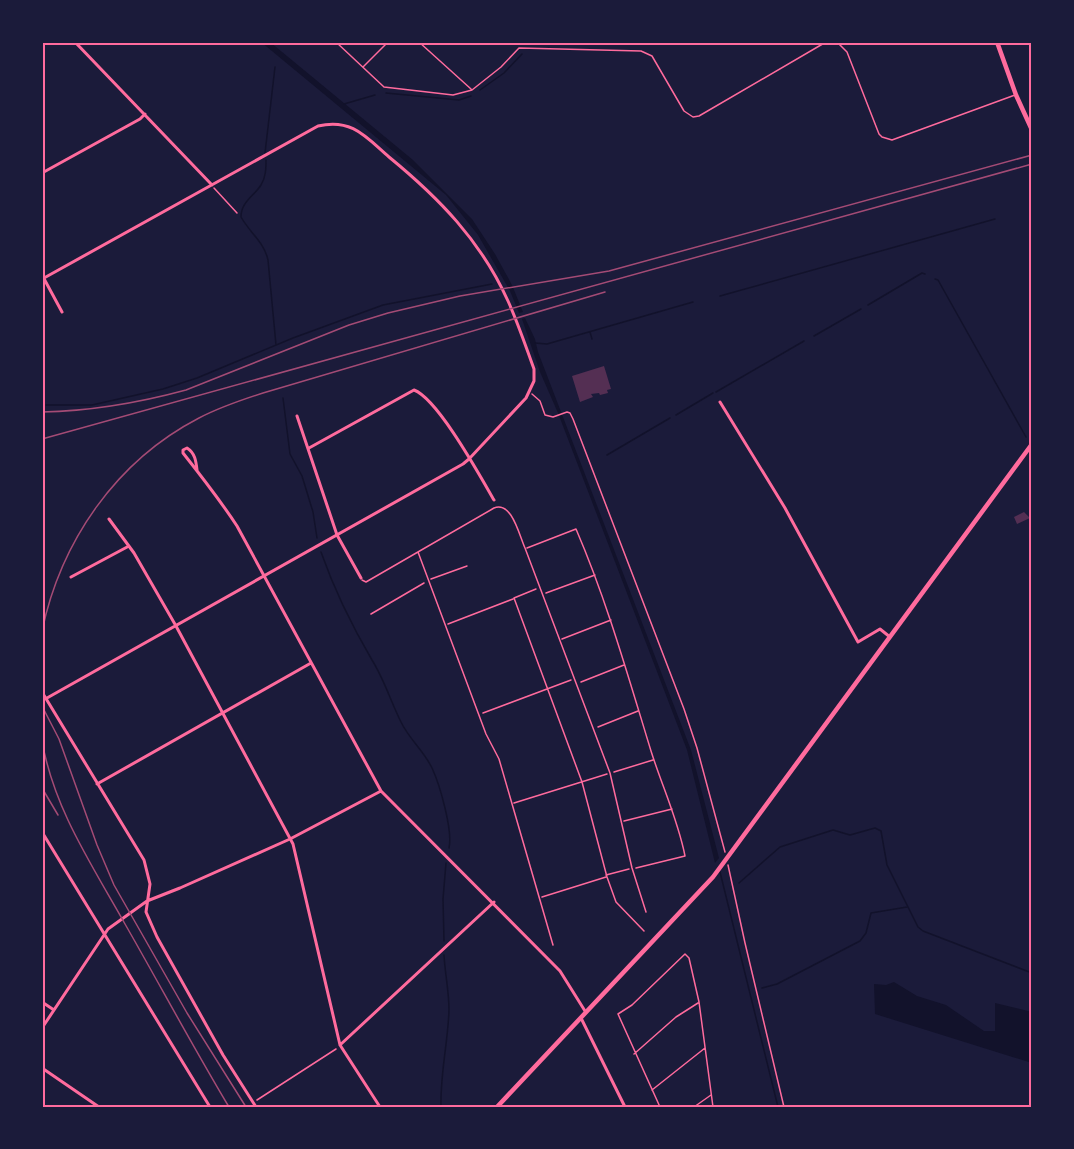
<svg xmlns="http://www.w3.org/2000/svg" width="1074" height="1149" viewBox="0 0 1074 1149" font-family="'Sofia Sans Condensed',sans-serif">
<style>
.water{fill:#12122b}
.lines{fill:none;stroke-linecap:round;stroke-linejoin:round}
.stream{stroke:#12122b;stroke-width:1.5}
.building{fill:#542f53}
.path{stroke:#ff6b9d;stroke-width:1.5}
.service{stroke:#ff6b9d;stroke-width:1.5}
.minor{stroke:#ff6b9d;stroke-width:3}
.secondary{stroke:#ff6b9d;stroke-width:4.5}
.tram{stroke:#a44b75;stroke-width:1.5}
.rail{stroke:#a44b75;stroke-width:1.5}
.neatline{fill:none;stroke:#ff6b9d;stroke-width:2}
</style>
<rect width="100%" height="100%" fill="#1b1b3a"/>
<path class="water" d="M 261,42 L 270,42 L 413,160 L 472,219 L 495,254 L 512,285 L 523,312 L 519,313 L 510,291 L 478,235 L 446,195 Z
M 525,318 L 535,339 L 538,352 L 691,750 L 719,858 L 715,863 L 687,750 L 558,413 L 540,372 L 522,319 Z
M 894,982 L 917,996 L 946,1005 L 984,1031 L 995,1031 L 995,1003 L 1032,1012 L 1032,1063 L 875,1014 L 874,984 L 886,985 Z"/>
<g class="lines">
<path class="stream" d="M 480,90 L 504,73 L 522,54
M 386,93 L 459,100 L 471,96
M 344,104 L 375,95
M 265,153 L 275,67
M 266,160 C 266,168 266,177 261,185 C 254,196 241,202 241,217 C 250,233 264,242 268,260 L 276,345
M 935,279 L 938,280 L 1026,437
M 720,296 L 995,219
M 868,305 L 922,273 L 925,274
M 590,332 L 592,339
M 814,336 L 861,309
M 535,343 L 547,344 L 693,302
M 716,392 L 804,341
M 283,398 L 290,454 L 302,476 L 313,512 L 317,538
M 46,405 L 92,405 L 163,389 L 197,378 L 293,338 L 383,305 L 492,284
M 676,415 L 713,393
M 42,419 L 43,418
M 607,455 L 670,418
M 321,552 C 334,589 352,626 372,660 C 384,679 391,702 401,722 C 409,739 424,751 432,768 C 440,785 453,831 449,848
M 720,872 L 778,1107
M 739,883 L 780,847 L 833,830 L 850,835 L 875,828 L 881,831 L 887,865 L 918,927 L 923,931 L 1032,973
M 444,941 L 443,899 L 446,863
M 762,988 L 777,984 L 860,941 L 866,933 L 871,913 L 907,907
M 441,1107 C 440,1074 448,1043 449,1010 C 449,991 445,974 444,955"/>
</g>
<path class="building" d="M 604,366 L 611,389 L 607,390 L 608,393 L 600,395 L 599,393 L 591,394 L 593,397 L 580,402 L 572,376 Z
M 1024,512 L 1030,518 L 1017,524 L 1014,517 Z"/>
<g class="lines">
<path class="path" d="M 214,188 L 237,213
M 532,394 L 540,401 L 545,415 L 553,417 L 567,412 L 570,413 L 573,419 L 684,709 L 697,748 L 725,852
M 527,548 L 576,529 C 607,601 628,676 651,751 C 662,786 678,820 685,856 L 636,868
M 431,579 L 467,566
M 536,589 L 514,598 L 582,782 L 607,877 L 616,902 L 644,931
M 546,593 L 595,575
M 371,614 L 424,583
M 448,624 L 513,599
M 562,639 L 611,620
M 581,682 L 624,665
M 483,713 L 571,680
M 598,727 L 638,711
M 614,772 L 653,760
M 514,803 L 607,774
M 624,821 L 672,809
M 728,865 L 745,943 L 784,1107
M 606,875 L 629,869
M 542,897 L 606,877
M 634,1054 L 676,1017 L 698,1003
M 652,1090 L 705,1048
M 257,1100 L 336,1049
M 660,1107 L 618,1014 L 632,1005 L 685,954 L 689,958 L 699,1002 L 713,1107
M 694,1107 L 711,1095"/>
<path class="service" d="M 336,42 L 384,87 L 453,95 L 472,90 L 501,67 L 519,48 L 641,51 L 652,56 L 684,111 L 693,117 L 699,116 L 826,42
M 419,42 L 471,89
M 837,42 L 847,52 L 879,134 L 882,137 L 892,140 L 1015,95
M 363,67 L 388,42
M 418,552 L 486,734 L 499,759 L 553,945
M 362,580 L 366,582 L 494,508 C 512,501 519,535 525,548 L 610,773 L 632,868 L 646,912"/>
<path class="minor" d="M 75,42 L 212,185
M 42,173 L 140,119 L 145,114
M 42,275 L 62,312
M 44,278 L 318,126 C 352,118 366,137 389,157 C 439,198 481,241 508,301 C 518,323 526,347 534,369 L 534,381 L 526,398 L 469,459 L 463,464 L 47,698
M 720,402 L 785,508 L 858,642 L 880,629 L 890,637
M 297,416 L 337,535 L 361,578
M 309,448 L 414,390 C 438,399 480,476 494,500
M 197,470 C 196,461 195,453 187,448 L 183,450 L 183,453 C 202,477 220,500 237,526 L 381,791 L 560,971 L 585,1011
M 109,519 L 134,553 L 176,626 L 293,844 L 340,1045 L 380,1107
M 71,577 L 129,546
M 42,692 L 144,860 L 150,884 L 146,912 L 157,937 L 223,1055 L 256,1107
M 97,784 L 311,663
M 42,832 L 210,1107
M 42,1002 L 54,1010
M 581,1018 L 625,1107
M 42,1028 L 108,929 L 147,901 L 180,888 L 290,839 L 381,791
M 340,1045 L 494,902
M 42,1068 L 99,1107"/>
<path class="secondary" d="M 997,42 L 1016,95 L 1032,130
M 497,1107 L 713,877 L 1032,444"/>
<path class="tram" d="M 42,412 C 92,411 138,403 186,390 L 349,325 L 388,313 L 460,296 L 609,271 L 1032,155
M 42,706 L 59,739 L 97,845 L 114,885 L 187,1013 L 246,1107"/>
<path class="rail" d="M 42,439 L 1032,164
M 42,631 C 61,541 116,461 199,418 C 220,407 241,400 263,393 L 605,292
M 42,741 C 54,809 92,865 125,924 C 160,985 193,1047 229,1107
M 42,788 L 58,815"/>
</g>
<rect width="1074" height="1149" fill="none" stroke="#1b1b3a" stroke-width="87"/>
<rect x="44" y="44" width="986" height="1062" class="neatline"/>
</svg>
